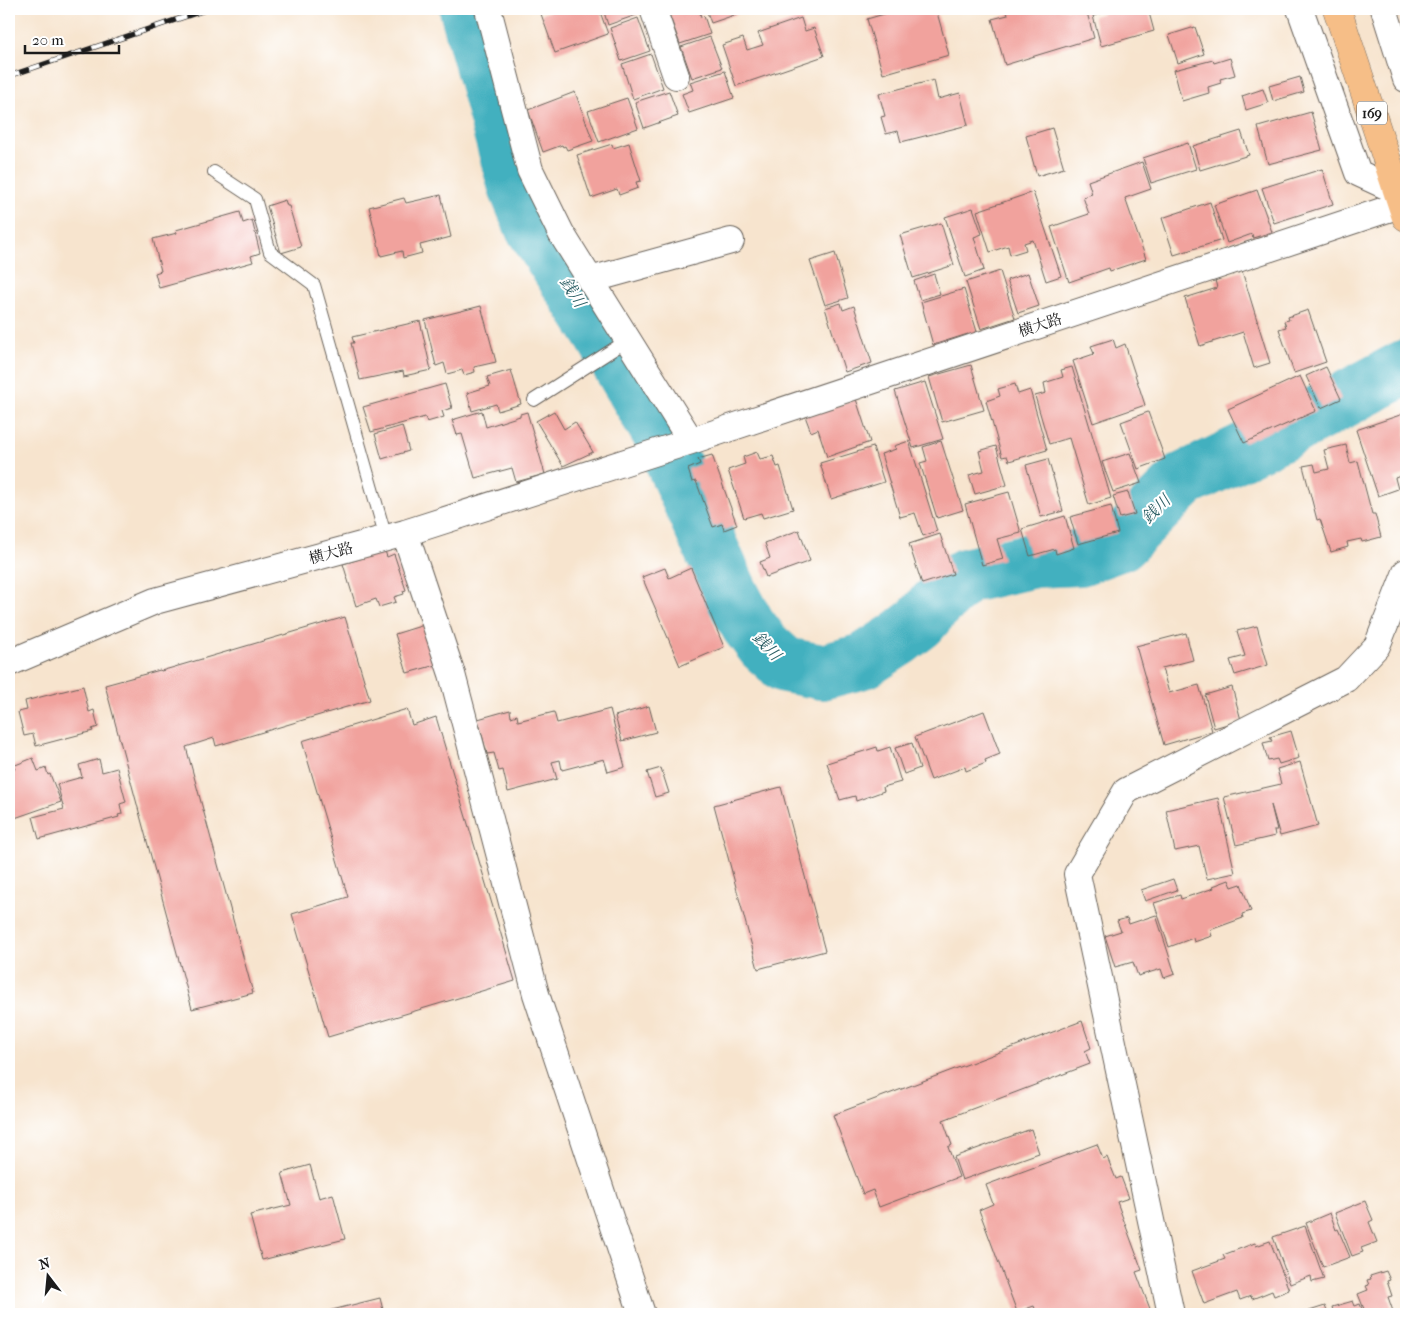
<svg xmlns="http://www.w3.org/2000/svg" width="1415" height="1323" viewBox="0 0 1415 1323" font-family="'IM FELL French Canon','Noto Serif JP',serif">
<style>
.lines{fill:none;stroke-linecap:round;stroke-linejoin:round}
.river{stroke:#42b0bf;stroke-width:56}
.building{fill:#f1a29d}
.lane-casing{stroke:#69625a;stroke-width:14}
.street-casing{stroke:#69625a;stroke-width:28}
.highway-casing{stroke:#69625a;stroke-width:29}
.lane{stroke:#fff;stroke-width:12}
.street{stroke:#fff;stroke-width:26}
.highway{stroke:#f6be87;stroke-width:28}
.rail-casing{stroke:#1c1c1c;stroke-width:5.5}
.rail{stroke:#fff;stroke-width:4;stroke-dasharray:11;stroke-linecap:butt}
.labels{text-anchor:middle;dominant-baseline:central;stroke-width:4;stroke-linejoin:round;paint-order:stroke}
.shield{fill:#fff;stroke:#606060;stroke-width:1}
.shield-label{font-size:14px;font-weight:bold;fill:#1c1c1c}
.street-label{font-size:15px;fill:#1c1c1c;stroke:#fff}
.water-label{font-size:16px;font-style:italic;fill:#2d5f65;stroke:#fff}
</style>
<rect width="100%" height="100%" fill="#fff"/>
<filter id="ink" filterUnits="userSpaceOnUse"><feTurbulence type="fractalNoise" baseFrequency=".02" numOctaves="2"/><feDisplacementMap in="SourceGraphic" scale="10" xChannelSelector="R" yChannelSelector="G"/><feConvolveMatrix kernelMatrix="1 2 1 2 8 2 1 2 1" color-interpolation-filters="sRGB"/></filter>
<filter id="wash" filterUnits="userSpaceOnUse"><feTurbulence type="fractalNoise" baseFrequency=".0096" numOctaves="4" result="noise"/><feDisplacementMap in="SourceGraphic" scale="20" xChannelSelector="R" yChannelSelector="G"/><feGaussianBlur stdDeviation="1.12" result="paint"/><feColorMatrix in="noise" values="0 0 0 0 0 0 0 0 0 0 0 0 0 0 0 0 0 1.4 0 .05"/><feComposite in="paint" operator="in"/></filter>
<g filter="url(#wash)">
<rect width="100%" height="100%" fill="#f7e4ce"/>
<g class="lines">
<path class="river" d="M 467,9 L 516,187 L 532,226 L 601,333 L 660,434 L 730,591 L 748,625 L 764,646 L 785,665 L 822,672 L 864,661 L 898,639 L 920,622 L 931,609 L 965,576 L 1034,560 L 1080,558 L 1121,543 L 1184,480 L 1287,430 L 1406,367"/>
</g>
<g id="blocks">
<path class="building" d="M 556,9 L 599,9 L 608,34 L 555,53 L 541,14 Z
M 603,9 L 637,9 L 639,14 L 608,25 Z
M 676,9 L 699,9 L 701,17 L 704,16 L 710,34 L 680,44 L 668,11 Z
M 706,9 L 752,9 L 711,23 Z
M 901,9 L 936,9 L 949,55 L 883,74 L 867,19 Z
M 1013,9 L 1086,9 L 1094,38 L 1005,65 L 992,19 L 1008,15 L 1006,10 Z
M 1117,9 L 1148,9 L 1154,31 L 1101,46 L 1093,16 Z
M 638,18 L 650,51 L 621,61 L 610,28 Z
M 801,18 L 805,31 L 814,28 L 824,56 L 736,86 L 722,45 L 743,38 L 747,50 L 763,45 L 758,33 Z
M 1195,27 L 1204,54 L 1178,63 L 1169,35 Z
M 710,37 L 722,68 L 692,78 L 681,47 Z
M 651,54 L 663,88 L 633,99 L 622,64 Z
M 1230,58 L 1235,75 L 1220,79 L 1221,83 L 1208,87 L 1209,93 L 1182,101 L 1174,70 L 1213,60 L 1214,63 Z
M 725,71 L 734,98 L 689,113 L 682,94 L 693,90 L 690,82 Z
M 1300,77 L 1304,92 L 1273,101 L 1269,86 Z
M 934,80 L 938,99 L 960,93 L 968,125 L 901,142 L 898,131 L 886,134 L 881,117 L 885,116 L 879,94 Z
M 1263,89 L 1268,103 L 1246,110 L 1242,96 Z
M 669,91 L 678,116 L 644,128 L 635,102 Z
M 575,92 L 593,141 L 567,150 L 565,146 L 563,147 L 562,145 L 543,152 L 528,110 Z
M 627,98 L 638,128 L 599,142 L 588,111 Z
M 1311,112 L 1322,150 L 1268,164 L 1258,127 Z
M 1052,128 L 1064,168 L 1037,176 L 1026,136 Z
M 1241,131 L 1249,155 L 1200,170 L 1193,146 Z
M 629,143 L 641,181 L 636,182 L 638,188 L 619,195 L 617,189 L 591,198 L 577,155 L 612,144 L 613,148 Z
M 1188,143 L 1196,169 L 1151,183 L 1143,158 Z
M 1142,162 L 1151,189 L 1125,198 L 1146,259 L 1110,271 L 1109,268 L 1069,282 L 1051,227 L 1089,214 L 1083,197 L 1092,194 L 1088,181 Z
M 1322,169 L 1333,204 L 1274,223 L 1262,188 Z
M 1257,190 L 1272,232 L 1253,238 L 1252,234 L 1227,243 L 1214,205 Z
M 1033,192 L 1061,276 L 1046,281 L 1033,240 L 1024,243 L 1026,250 L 1010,255 L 1008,246 L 990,252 L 977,211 Z
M 441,195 L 451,237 L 420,245 L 422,253 L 403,258 L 402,251 L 381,256 L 369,207 L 404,198 L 406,203 Z
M 285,200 L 287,206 L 289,206 L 301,247 L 281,253 L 267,206 Z
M 1210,202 L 1222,240 L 1174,255 L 1162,218 Z
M 973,208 L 982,234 L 974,237 L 984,270 L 965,277 L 945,217 Z
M 240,212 L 243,223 L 252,220 L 260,253 L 251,256 L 253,262 L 159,288 L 155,273 L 161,271 L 153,239 L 177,233 L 176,230 Z
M 941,223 L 954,265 L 913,278 L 900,235 Z
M 835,253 L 848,298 L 825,305 L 810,261 Z
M 1000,271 L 1015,318 L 981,329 L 966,282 Z
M 1242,271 L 1270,363 L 1254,368 L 1243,332 L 1200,346 L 1185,298 L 1217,288 L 1215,280 Z
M 1028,273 L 1039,306 L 1018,313 L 1007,280 Z
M 934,274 L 940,294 L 920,300 L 914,281 Z
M 964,289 L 978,335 L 969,337 L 968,334 L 933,345 L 921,302 Z
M 841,303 L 843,310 L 854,306 L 872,363 L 845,372 L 825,308 Z
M 481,306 L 496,362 L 474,367 L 475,372 L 464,375 L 462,370 L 447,374 L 444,363 L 436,366 L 425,320 Z
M 1308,310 L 1326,362 L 1294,373 L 1279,329 L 1286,327 L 1284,321 L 1289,320 L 1288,317 Z
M 420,321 L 431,370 L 404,376 L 403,371 L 360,380 L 351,343 L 354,343 L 352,337 Z
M 1113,339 L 1116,348 L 1125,344 L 1145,405 L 1093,423 L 1073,361 L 1094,354 L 1091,346 Z
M 971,365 L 984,410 L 942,422 L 929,377 Z
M 1072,367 L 1111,498 L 1089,505 L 1069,438 L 1049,444 L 1035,396 L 1046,393 L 1044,383 L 1063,377 L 1061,370 Z
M 1326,367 L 1341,399 L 1321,408 L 1306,376 Z
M 511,370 L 521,404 L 498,411 L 496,404 L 472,411 L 467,393 L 490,386 L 487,377 Z
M 1300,376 L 1316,411 L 1244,443 L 1228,409 Z
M 925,382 L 943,439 L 913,448 L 895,391 Z
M 445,384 L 452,408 L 442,411 L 444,417 L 427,422 L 425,417 L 371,432 L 363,407 Z
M 1015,384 L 1018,394 L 1030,390 L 1047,450 L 1009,461 L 1007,456 L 1002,457 L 986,401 L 1000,396 L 998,389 Z
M 856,399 L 870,442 L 827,457 L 818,429 L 811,432 L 805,416 Z
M 482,411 L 486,427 L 520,416 L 520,414 L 527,412 L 545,474 L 516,482 L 512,468 L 475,478 L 462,434 L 457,435 L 452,420 Z
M 554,411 L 564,429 L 575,422 L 593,452 L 563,466 L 536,421 Z
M 1148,412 L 1165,459 L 1138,469 L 1121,422 Z
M 1406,413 L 1405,449 L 1406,458 L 1405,459 L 1406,474 L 1395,478 L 1398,489 L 1378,496 L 1356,430 Z
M 402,426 L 409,451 L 382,459 L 375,434 Z
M 909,441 L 937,531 L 923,536 L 915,513 L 900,517 L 881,454 L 896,449 L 894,446 Z
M 941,441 L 963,510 L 937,518 L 920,463 L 927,461 L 923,447 Z
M 1346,445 L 1350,463 L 1358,461 L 1372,514 L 1375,514 L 1381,537 L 1362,542 L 1361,539 L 1347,542 L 1348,547 L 1331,552 L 1320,519 L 1317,520 L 1303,466 L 1314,464 L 1316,472 L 1329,469 L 1324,450 Z
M 996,446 L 1007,485 L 975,494 L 969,475 L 984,471 L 979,451 Z
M 873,447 L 884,482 L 831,499 L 820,463 Z
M 757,452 L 760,459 L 773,456 L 777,467 L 780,466 L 793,509 L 763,518 L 761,513 L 744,518 L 728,470 L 745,464 L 743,457 Z
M 1130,453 L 1141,483 L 1113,492 L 1102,462 Z
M 712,455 L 737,525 L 724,530 L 722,524 L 713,527 L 696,481 L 692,482 L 688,469 L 700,464 L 698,459 Z
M 1048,459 L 1063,511 L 1041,517 L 1026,465 Z
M 1009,492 L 1021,533 L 997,539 L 1003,559 L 982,565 L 965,504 Z
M 1128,492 L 1135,514 L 1120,518 L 1113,496 Z
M 1111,506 L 1118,533 L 1078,544 L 1070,517 Z
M 1065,516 L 1074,548 L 1056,554 L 1055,549 L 1030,556 L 1022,529 Z
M 799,530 L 810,561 L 766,577 L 760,562 L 770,558 L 765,543 Z
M 940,534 L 953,574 L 922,584 L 909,544 Z
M 384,548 L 387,557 L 394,554 L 406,590 L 403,591 L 404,594 L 394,597 L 396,602 L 379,607 L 376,599 L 356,606 L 343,564 L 363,558 L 362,555 Z
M 665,568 L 669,578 L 691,568 L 724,647 L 680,666 L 642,577 Z
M 345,617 L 370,700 L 216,746 L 214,738 L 186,747 L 253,993 L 192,1009 L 105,685 L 160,670 L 161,671 Z
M 424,625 L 436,665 L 407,673 L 395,634 Z
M 1257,626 L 1268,665 L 1235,675 L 1230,660 L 1245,656 L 1237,631 Z
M 1186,633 L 1193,660 L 1162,668 L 1169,693 L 1199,685 L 1212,731 L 1164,745 L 1136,646 Z
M 83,686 L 89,712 L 94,710 L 98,727 L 92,729 L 93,731 L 36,746 L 33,734 L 24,736 L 18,712 L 27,710 L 25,701 Z
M 1232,687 L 1241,720 L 1214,728 L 1205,695 Z
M 649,706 L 656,732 L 622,741 L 615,716 Z
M 407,709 L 412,725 L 436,717 L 515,981 L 328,1037 L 292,914 L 348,897 L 302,741 Z
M 610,709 L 625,767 L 608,772 L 604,759 L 562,770 L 560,760 L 552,762 L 557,779 L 508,792 L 503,770 L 499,771 L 494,753 L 487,754 L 478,719 L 510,710 L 511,717 L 517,715 L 518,721 L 554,712 L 557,723 Z
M 984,711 L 1000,754 L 985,760 L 986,763 L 966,771 L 965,767 L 931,780 L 915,737 Z
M 1291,731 L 1299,758 L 1279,764 L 1277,759 L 1268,761 L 1263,743 L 1272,741 L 1270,737 Z
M 912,743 L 920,768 L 904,774 L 895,748 Z
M 877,747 L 878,751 L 890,747 L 901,782 L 883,787 L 884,791 L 856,801 L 855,796 L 840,800 L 827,763 Z
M 33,758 L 38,771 L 46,768 L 48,775 L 50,774 L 61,802 L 9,820 L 9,772 L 15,769 L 13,766 Z
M 99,759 L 102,772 L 117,768 L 126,802 L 120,804 L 122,814 L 118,815 L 119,817 L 39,839 L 33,817 L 64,809 L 57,784 L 82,777 L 79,765 Z
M 1300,762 L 1318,826 L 1280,836 L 1271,805 L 1277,830 L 1274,830 L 1275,836 L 1236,845 L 1224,797 L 1281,784 L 1277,769 Z
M 661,768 L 669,793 L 655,797 L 647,772 Z
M 781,787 L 825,951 L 758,969 L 714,805 Z
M 1218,798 L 1235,873 L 1207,879 L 1199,846 L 1175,851 L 1166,810 Z
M 1173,879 L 1177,890 L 1145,901 L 1141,890 Z
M 1229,880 L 1232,887 L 1241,884 L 1251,911 L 1242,914 L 1243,918 L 1210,930 L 1212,936 L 1194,942 L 1193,938 L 1169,947 L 1154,903 L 1180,895 L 1181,899 L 1214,888 L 1213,886 Z
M 1156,915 L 1175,974 L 1164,978 L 1161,969 L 1138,976 L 1133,962 L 1115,967 L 1105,936 L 1121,931 L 1117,921 L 1127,918 L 1129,924 Z
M 1082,1021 L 1091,1048 L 1085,1051 L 1090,1064 L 943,1120 L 952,1145 L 948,1147 L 959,1177 L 879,1207 L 873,1190 L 863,1194 L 833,1115 Z
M 1031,1129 L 1039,1153 L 962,1180 L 954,1157 Z
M 1097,1144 L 1103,1159 L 1107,1157 L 1116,1179 L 1121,1177 L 1129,1198 L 1117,1202 L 1142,1270 L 1136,1272 L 1152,1314 L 1037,1314 L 1034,1306 L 1017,1312 L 979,1210 L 993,1204 L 986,1185 Z
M 310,1165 L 319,1198 L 333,1194 L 345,1239 L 262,1260 L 250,1215 L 291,1205 L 282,1173 Z
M 1365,1201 L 1373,1220 L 1369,1222 L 1377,1242 L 1361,1248 L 1363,1252 L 1352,1256 L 1335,1213 Z
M 1330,1213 L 1336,1230 L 1338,1229 L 1350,1257 L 1323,1267 L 1306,1223 Z
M 1305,1226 L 1324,1279 L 1312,1282 L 1311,1276 L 1290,1284 L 1273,1237 Z
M 1270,1241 L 1289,1290 L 1274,1296 L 1272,1291 L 1252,1299 L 1251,1296 L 1240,1300 L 1237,1292 L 1204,1304 L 1192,1271 L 1225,1259 L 1223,1255 L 1255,1243 L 1256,1246 Z
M 1386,1271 L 1390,1280 L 1387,1281 L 1392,1296 L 1388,1297 L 1394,1314 L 1366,1314 L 1358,1294 L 1368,1290 L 1366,1286 L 1369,1285 L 1367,1280 L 1371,1279 L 1370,1276 Z
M 380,1298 L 384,1314 L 316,1314 Z
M 1353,1301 L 1355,1306 L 1360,1304 L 1364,1314 L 1334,1314 L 1332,1307 Z
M 1325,1306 L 1328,1314 L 1300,1314 Z"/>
</g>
</g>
<g filter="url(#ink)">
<use href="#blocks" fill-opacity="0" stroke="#69625a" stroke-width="1"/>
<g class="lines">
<g class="lane-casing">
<path id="lane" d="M 214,172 L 255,199 L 270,252 L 314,285 L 386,538
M 534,400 L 628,340"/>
</g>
<g class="street-casing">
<path id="street" d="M 488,9 L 530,170 L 561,233 L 691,441
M 653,9 L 676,76
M 1300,9 L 1358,173 L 1399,192 L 1406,180
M 1384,9 L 1406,79
M 590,280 L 731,241
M 405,533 L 452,674 L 536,994 L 642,1314
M 9,663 L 155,601 L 405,533 L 691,441 L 1406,203
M 1171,1314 L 1077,874 L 1126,791 L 1346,679 L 1377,646 L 1406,572"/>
</g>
<g class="highway-casing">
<path id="highway" d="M 1337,9 L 1406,217"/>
</g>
<use href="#lane" class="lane"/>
<use href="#street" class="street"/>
<use href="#highway" class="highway"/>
<g class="rail-casing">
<path id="rail" d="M 9,76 L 208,9"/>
</g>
<use href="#rail" class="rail"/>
</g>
</g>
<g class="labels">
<rect class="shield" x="1357" y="101.5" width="30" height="23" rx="4"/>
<g class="shield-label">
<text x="1372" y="113">169</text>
</g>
<g class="street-label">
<text transform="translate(1040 325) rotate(-18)">横大路</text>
<text transform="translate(331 553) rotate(-15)">横大路</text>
</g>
<g class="water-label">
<text transform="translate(573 292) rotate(58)">銭川</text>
<text transform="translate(1156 509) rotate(-45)">銭川</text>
<text transform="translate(767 646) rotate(47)">銭川</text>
</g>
</g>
<rect width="1415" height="1323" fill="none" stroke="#fff" stroke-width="30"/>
<g transform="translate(48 1276) rotate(344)" stroke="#ffffff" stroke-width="4" paint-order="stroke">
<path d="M0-4L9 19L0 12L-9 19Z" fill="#1c1c1c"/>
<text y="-8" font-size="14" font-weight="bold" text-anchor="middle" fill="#1c1c1c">N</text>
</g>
<path d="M25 45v8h94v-8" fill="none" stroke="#1c1c1c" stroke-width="2.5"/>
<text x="32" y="45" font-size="15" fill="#1c1c1c" stroke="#ffffff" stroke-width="4" paint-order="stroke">20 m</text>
</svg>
